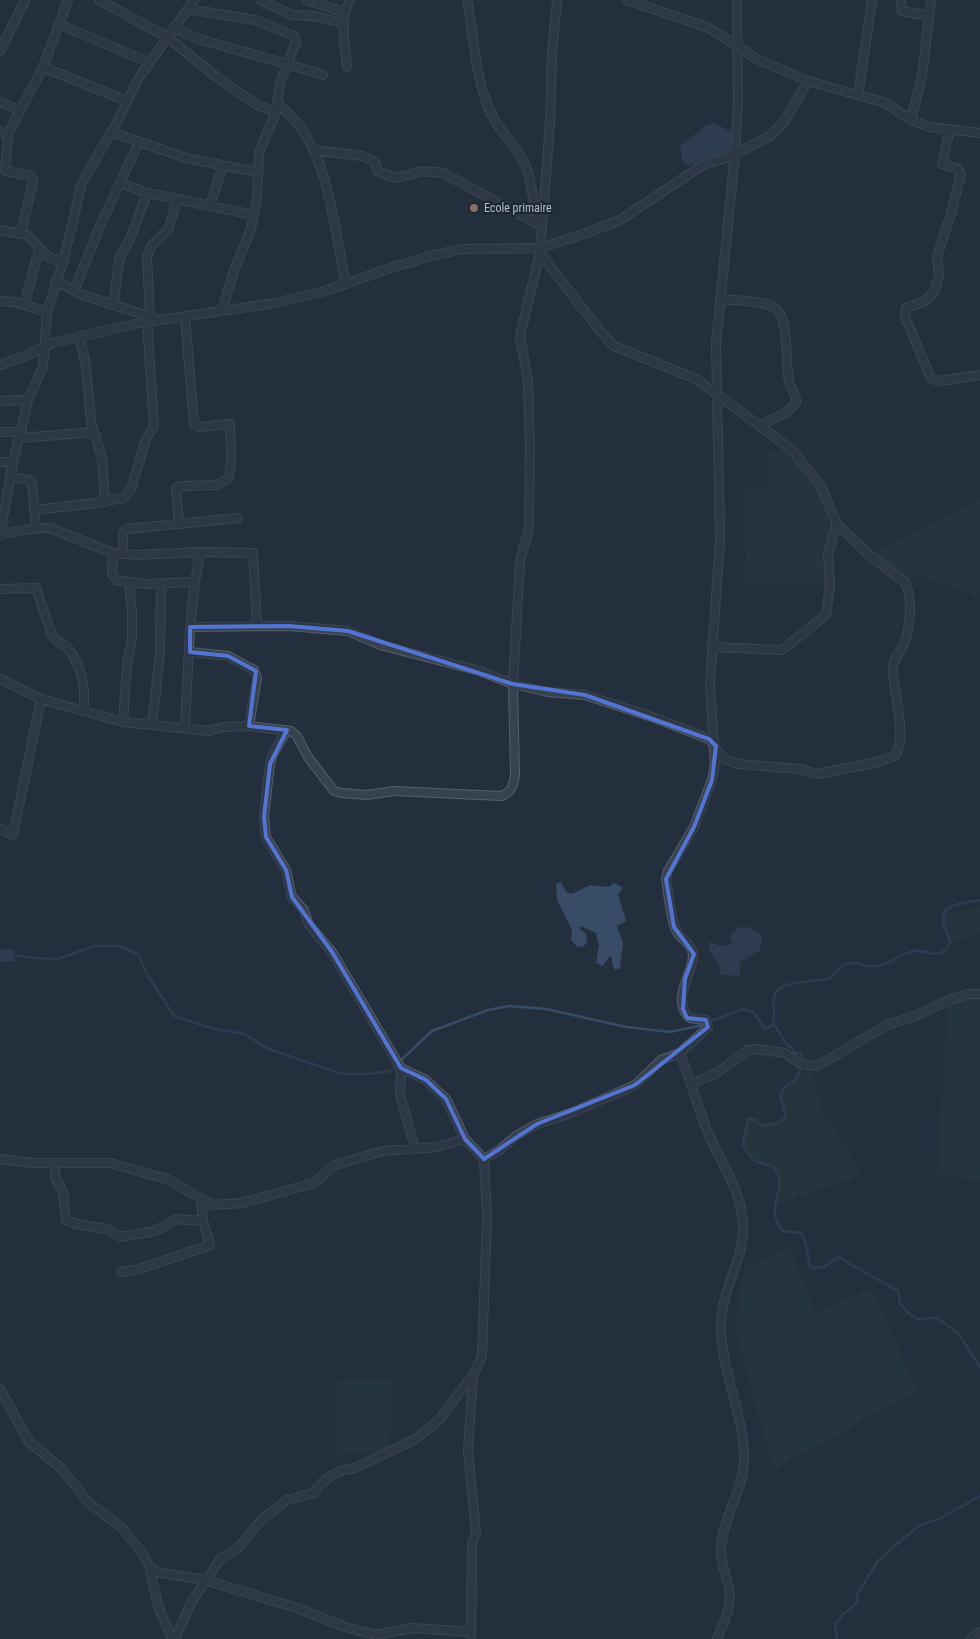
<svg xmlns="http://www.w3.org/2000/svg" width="980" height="1639" viewBox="0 0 980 1639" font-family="'Roboto Condensed',sans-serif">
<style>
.green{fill:#263c3f}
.water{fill:#394c67}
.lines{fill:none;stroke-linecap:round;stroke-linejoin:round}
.stream{stroke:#394c67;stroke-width:2.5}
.minor-casing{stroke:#565f6c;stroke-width:10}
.minor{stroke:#38414e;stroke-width:8}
.marked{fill:none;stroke:#5274d3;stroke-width:4;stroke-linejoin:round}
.education-dot{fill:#8d6e63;stroke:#1d2633;stroke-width:2}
.labels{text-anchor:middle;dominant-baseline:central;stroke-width:4.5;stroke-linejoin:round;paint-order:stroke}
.poi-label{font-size:12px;fill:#b4bcc9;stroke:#1d2633;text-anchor:start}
</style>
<rect width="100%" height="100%" fill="#242f3e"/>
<path class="green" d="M 769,451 L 792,451 L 819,485 L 835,519 L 829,584 L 744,585 L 746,558 L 744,487 L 769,486 Z
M 980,500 L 980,593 L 975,595 L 920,576 L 904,578 L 870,554 Z
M 980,908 L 980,933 L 950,943 L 943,920 L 945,913 Z
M 960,996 L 980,997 L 980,1180 L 937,1176 L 948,1003 Z
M 812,1068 L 823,1114 L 842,1140 L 861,1175 L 774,1206 C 776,1197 781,1185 778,1175 C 772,1155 731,1170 748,1119 L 756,1120 L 762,1126 L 779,1122 L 786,1117 L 780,1095 L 785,1087 Z
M 790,1247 L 815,1313 L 871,1289 L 918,1390 L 773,1470 L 735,1326 L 745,1267 Z
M 391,1379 L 390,1451 L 337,1455 L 336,1381 Z"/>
<path class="water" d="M 715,123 L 732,133 L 730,149 L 716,157 L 687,166 L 682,159 L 680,146 L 707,125 Z
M 561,882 L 566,892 L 572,894 L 590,885 L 609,887 L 614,883 L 623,888 L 618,894 L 626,921 L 617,926 L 623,943 L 620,968 L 615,970 L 612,963 L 612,957 L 609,957 L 603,966 L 596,963 L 599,945 L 596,933 L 581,926 L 580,929 L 586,934 L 587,942 L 584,946 L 577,947 L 571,940 L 572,930 L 557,900 L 556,884 Z
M 740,927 L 748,927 L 762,935 L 760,950 L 740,962 L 740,975 L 737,977 L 726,974 L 720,976 L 720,966 L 709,950 L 709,942 L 721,946 L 732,944 L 729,936 Z
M 0,949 L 13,950 L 15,961 L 0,962 Z"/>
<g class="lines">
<path class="stream" d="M 14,955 L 34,958 L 58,959 L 94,946 L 118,946 L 138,954 L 148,976 L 174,1016 L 211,1028 L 244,1034 L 269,1049 L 342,1074 L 369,1074 L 391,1071 L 396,1065
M 774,1024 L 787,1045 L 792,1047 L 794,1053 L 800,1053 L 803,1057 L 801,1062 L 802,1066 L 796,1079 L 785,1087 L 780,1095 L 786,1117 L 779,1123 L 762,1126 L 756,1120 L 748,1119 L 743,1145 C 746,1150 750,1158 755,1161 C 764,1165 774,1163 778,1174 C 785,1193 764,1210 783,1231 L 801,1233 C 809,1245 806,1256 811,1268 L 824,1267 L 838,1257 L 898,1291 L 900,1303 L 908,1313 L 918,1319 L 937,1318 L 958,1333 L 980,1367
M 400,1061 L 432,1031 L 488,1010 L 509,1006 L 546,1009 L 626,1027 L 670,1032 L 698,1026 L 743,1009 L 753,1012 L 765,1029 L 773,1025 C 776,1015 771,1004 775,994 C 781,980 818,982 831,978 C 854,949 856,972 882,965 C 893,962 902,953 914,951 C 923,949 931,957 940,953 C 946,951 948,948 950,943 C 949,936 943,926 943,919 C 943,902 969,903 980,900
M 837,1639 L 835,1624 L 843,1614 L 856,1604 L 858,1593 L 878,1561 L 905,1537 L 920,1525 L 939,1519 L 980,1496"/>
<g class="minor-casing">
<path id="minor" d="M 68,0 L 43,67 L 127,101
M 99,0 L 167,37 L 218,78 L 257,105 L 276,112
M 260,0 L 292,15 L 315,16 L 342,23
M 306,0 L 344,12
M 467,0 C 474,37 475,79 491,113 C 500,133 518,147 526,167 C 533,183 531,201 538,216 L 542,217
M 627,0 L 709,28 L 757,59 L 808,81 L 886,103 L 911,120 L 930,127 L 980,133
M 901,0 L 902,11 L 929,16 L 922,76 L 911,120
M 929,16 L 931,0
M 59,24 L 148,62
M 175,29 L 199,39 L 287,64 L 296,42 L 294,36 L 256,20 L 189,9
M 0,51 L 25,0
M 347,67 C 345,44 339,21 350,0
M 858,95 L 872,0
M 0,102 L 19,110
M 277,102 C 287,112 298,122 305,134 C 332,179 335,235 346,284
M 950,129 L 942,164 L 957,168 L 961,174 L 950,217 L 937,257 L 939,275 L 935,291 L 925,301 L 906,308 L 905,316 L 931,379 L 939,381 L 980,375
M 0,132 L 8,134 L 43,67
M 111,132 L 186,158 L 257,172
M 8,134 L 5,171 L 31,176 L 33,181 L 21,233
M 313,150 L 362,156 L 375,162 L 377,171 L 396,178 L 422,171 L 443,173 L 542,226
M 121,183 L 147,193 L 254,215
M 210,206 L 223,165
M 0,230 L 27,235 C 42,247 39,256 63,262
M 56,281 L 83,295 L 154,318
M 74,291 L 100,226 L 139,142
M 722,299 C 735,301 764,300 775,308 C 790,318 785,365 789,382 C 791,390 797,394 796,403 L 787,412 L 759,426
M 0,301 L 14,302 L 47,312
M 114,303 L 119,259 L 131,237 L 147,193
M 24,305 L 39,250
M 222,310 L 235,268 L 251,229 L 257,199 L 259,152 L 276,112 L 280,83 L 287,64 L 323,75
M 150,316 L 147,257 L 151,246 L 169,228 L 177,199
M 0,365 L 25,356 L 52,343 L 139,323 L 275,303 L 321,292 L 397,266 L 431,256 L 462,249 L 540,248 L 589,232 L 620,220 L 703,165 L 729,157 L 770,136 L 784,122 L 808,81
M 0,401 L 28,400
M 0,432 L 22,432
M 20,438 L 94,432
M 0,462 L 13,462
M 10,477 L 29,480 L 32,483 L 36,529
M 105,501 L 123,498 L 131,489 L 146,439 L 154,426 L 147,321
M 34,510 L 105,502 L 102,458 L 91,422 L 86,366 L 79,336
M 179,523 L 176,488 L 182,486 L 217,485 L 229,478 L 231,458 L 230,424 L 199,427 L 194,424 L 185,316
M 0,534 C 15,533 38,526 50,528 L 113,553 L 112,574 L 116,580 L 146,584 L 195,582 L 190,627 L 289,626 L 348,631 L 380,645 L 480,671 L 513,684 L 548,692 L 585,695 L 655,718 L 709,739 L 724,759 L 739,764 L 799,769 L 817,774 L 878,762 L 895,756 C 908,736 893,693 893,669 C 893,658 900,653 904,644 C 911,626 912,602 906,583 L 869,555 L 837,524 L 820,485 L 792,450 L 696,379 L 614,346 L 600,331 L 540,253
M 0,535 L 13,462 L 28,400 L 43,367 L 47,312 L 63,262 L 82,183 L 117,122 L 138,79 L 194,0
M 113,553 L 136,555 L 200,552 L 253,553 L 257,626
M 123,554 L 123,533 L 127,529 L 238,518
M 195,582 L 200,552
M 0,589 L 36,588 L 52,635 C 56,642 62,642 67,647 C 81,664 87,689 83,711
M 712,647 L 782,650 L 826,615 L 830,585 L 828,553 L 837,524
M 190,652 L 228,656 L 254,670 L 257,678 L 249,726
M 0,679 L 41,699 L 123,722 L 209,731 L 223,727 L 249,726 L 291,731 L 297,736 L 308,757 L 334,791 L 341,793 L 367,795 L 394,791 L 501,796 C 512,792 513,786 515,775 L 513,684 L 520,561 L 529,528 L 530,448 L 528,382 L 520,336 L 540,253 L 550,123 L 552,53 L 557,0
M 123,722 L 127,664 L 132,638 L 132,612 L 129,582
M 152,725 L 160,653 L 161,584
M 185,727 L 190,627
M 287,730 L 273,754 L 270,764 L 264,817 L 266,837 L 286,870 L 292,897 L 304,910 L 309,925 L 332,952 L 401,1068 L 426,1080 L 446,1099 L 465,1139 L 484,1159 L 487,1216 L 482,1356 L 473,1375 L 468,1451 L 476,1532 L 472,1543 L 471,1639
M 0,829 L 13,835 L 41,699
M 680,1053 C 690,1080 698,1108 709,1135 C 720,1161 738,1186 742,1215 C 749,1255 721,1286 721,1325 C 720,1368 744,1415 744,1456 C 745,1488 723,1516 721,1548 C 720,1563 726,1574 729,1588 C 733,1604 723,1624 717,1639
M 401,1068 L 400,1095 L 415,1148
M 691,1084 L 717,1073 L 748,1050 L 757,1049 L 784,1053 L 801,1064 L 817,1066 L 889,1024 L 910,1018 L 952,999 L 968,994 L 980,994
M 0,1159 L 33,1163 L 110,1163 L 167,1179 L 212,1205 L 242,1203 L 314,1183 L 335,1165 L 383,1151 L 437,1147 L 465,1139
M 484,1159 L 498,1151 L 516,1136 L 537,1124 L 574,1112 L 635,1085 L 661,1060 L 680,1053 L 708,1027 L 706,1020 L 690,1018 C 670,1001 693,973 693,956 C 693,944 683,941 677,932 C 671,923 668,891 666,879 L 668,871 L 694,827 L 712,780 L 715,763 L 710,684 L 720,539 L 716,344 L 735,154 L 738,102 L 737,0
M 55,1163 L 55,1176 L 63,1193 L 66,1220 L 76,1224 L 107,1229 L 121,1237 L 155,1231 L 177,1219 L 203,1221
M 121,1272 L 139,1269 L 210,1245 L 203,1221 L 201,1198
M 0,1389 L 29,1442 L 61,1468 L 89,1503 L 123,1529 L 143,1554 L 149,1566 L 158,1606 L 172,1639
M 149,1566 L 156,1572 L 205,1580 L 297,1608 L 345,1627 L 376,1635 L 412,1628 L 471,1632
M 175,1639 L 191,1603 L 221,1558 L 238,1548 L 262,1519 L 287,1500 L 313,1493 C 323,1479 338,1470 355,1468 L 416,1439 L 439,1420 L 472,1376
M 971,1639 L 980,1632"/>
</g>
<use href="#minor" class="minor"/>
</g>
<path d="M0 0H980V1639H0ZM 289,626 L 348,631 L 513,684 L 585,695 L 709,739 L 716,746 L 712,780 L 694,827 L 666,879 L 674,927 L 694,954 L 685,979 L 683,1009 L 687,1018 L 706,1020 L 708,1027 L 635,1085 L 537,1124 L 484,1159 L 465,1139 L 446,1099 L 426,1080 L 401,1068 L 332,952 L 292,897 L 286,870 L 266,837 L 264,817 L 270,764 L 287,730 L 249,726 L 256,671 L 228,656 L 190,652 L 190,627 Z" fill="#242f3e" fill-opacity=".55" fill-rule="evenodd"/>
<path class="marked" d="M 289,626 L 348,631 L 513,684 L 585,695 L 709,739 L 716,746 L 712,780 L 694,827 L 666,879 L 674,927 L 694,954 L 685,979 L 683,1009 L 687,1018 L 706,1020 L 708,1027 L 635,1085 L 537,1124 L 484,1159 L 465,1139 L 446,1099 L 426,1080 L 401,1068 L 332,952 L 292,897 L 286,870 L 266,837 L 264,817 L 270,764 L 287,730 L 249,726 L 256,671 L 228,656 L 190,652 L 190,627 Z"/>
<circle class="education-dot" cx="474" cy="208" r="5"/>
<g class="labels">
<g class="poi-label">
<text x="484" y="208">Ecole primaire</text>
</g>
</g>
</svg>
